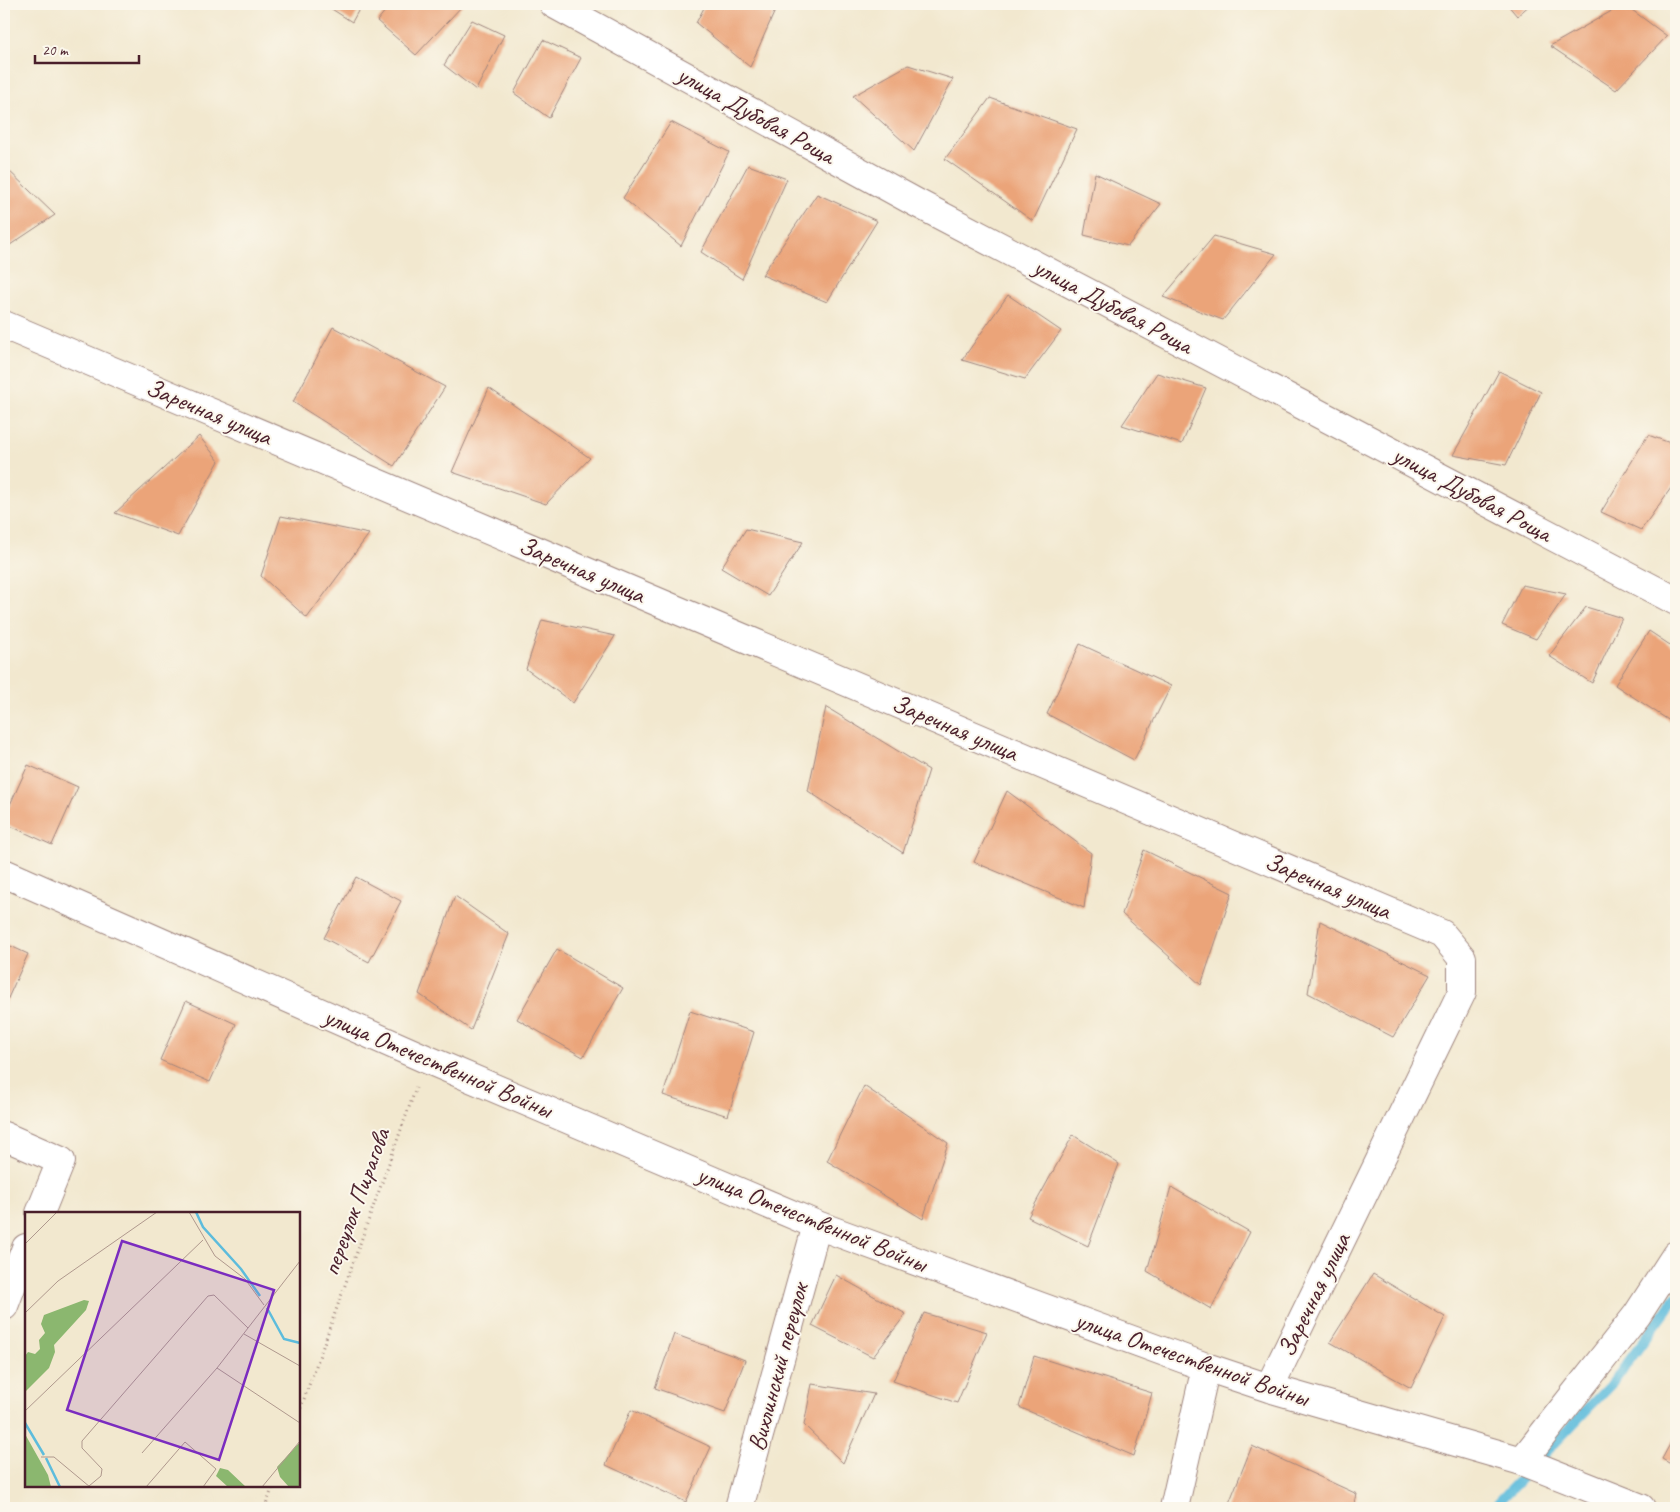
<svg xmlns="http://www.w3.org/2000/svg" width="1680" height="1512" viewBox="0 0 1680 1512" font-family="Caveat,sans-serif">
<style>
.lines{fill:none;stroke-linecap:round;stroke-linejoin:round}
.stream{stroke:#5dbcdc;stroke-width:10}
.building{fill:#eba479}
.street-casing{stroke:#9e847d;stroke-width:30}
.path{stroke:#9e847d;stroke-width:3;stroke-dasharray:1 4;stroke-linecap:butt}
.street{stroke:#fff;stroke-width:28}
.labels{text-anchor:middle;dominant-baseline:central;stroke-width:4;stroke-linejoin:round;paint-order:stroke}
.street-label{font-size:25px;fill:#4a1f2b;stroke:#fbf7ec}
.inset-river{fill:none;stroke:#5dbcdc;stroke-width:2.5}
.inset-road{fill:none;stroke:#af988d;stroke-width:1}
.view{fill:#7b2cbf;fill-opacity:0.15;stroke:#7b2cbf;stroke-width:2.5}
.inset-edge{fill:none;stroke:#4a1f2b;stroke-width:2.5}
</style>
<rect width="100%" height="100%" fill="#fbf7ec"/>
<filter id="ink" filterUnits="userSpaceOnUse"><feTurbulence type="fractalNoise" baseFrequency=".02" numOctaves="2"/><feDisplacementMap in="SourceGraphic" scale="10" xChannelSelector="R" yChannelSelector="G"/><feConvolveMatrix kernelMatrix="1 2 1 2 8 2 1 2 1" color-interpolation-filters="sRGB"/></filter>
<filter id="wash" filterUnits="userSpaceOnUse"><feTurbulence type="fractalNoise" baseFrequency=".0096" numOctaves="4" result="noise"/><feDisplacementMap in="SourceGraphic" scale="20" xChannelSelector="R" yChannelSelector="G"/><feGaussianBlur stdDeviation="1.12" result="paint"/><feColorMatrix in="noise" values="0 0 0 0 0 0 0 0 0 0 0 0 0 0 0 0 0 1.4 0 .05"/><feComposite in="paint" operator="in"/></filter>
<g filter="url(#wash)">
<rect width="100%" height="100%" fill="#f2e8cf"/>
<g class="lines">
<path class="stream" d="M 1493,1508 L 1615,1380 L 1676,1297"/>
</g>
<g id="blocks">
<path class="building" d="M 324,4 L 362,4 L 352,22 Z
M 391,4 L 464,4 L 416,55 L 377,21 Z
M 706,4 L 778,4 L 750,67 L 696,23 Z
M 1507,4 L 1531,4 L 1517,16 Z
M 1624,4 L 1667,36 L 1616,90 L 1550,46 Z
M 472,20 L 504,35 L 476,90 L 444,65 Z
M 543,40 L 581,58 L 549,118 L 514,93 Z
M 908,65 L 953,79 L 914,151 L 853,96 Z
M 990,98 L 1077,129 L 1033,221 L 945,159 Z
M 671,122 L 729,152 L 681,246 L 623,198 Z
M 748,165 L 787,179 L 742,279 L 701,252 Z
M 4,166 L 55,215 L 7,247 L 4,245 Z
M 1095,173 L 1161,204 L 1128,246 L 1084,235 Z
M 817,194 L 877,221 L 827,302 L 762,275 Z
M 1214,236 L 1276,254 L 1223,320 L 1163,297 Z
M 1008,295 L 1061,331 L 1025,379 L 962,360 Z
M 333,327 L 445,387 L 394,466 L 293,402 Z
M 1499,371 L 1541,392 L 1506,465 L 1453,455 Z
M 1157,373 L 1206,388 L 1182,444 L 1122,425 Z
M 489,388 L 590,458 L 546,504 L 452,472 Z
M 1648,435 L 1676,445 L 1676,481 L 1641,530 L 1601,512 Z
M 199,436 L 219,461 L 178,536 L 115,513 Z
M 281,516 L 369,534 L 307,618 L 261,576 Z
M 746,529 L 803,542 L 768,596 L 721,568 Z
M 1522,585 L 1566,594 L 1536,639 L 1502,625 Z
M 1586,607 L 1622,618 L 1592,683 L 1549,656 Z
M 542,620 L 615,636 L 573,703 L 526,669 Z
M 1649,631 L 1676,649 L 1676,725 L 1615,685 Z
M 1080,644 L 1171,686 L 1134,760 L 1047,714 Z
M 826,707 L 929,770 L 903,853 L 808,791 Z
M 28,765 L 78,787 L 52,845 L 4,823 L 4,818 Z
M 1007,791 L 1091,853 L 1084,908 L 974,862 Z
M 1144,850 L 1232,893 L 1201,985 L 1122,914 Z
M 356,877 L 401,901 L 369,962 L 324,938 Z
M 455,896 L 509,934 L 471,1030 L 419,994 Z
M 1320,921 L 1430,975 L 1393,1037 L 1308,993 Z
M 4,943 L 28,954 L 4,1007 Z
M 557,949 L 623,988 L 583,1057 L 517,1019 Z
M 186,1001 L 236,1024 L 210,1082 L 160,1060 Z
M 690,1011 L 754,1032 L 728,1116 L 663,1095 Z
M 864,1086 L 948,1143 L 923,1219 L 827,1161 Z
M 1073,1135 L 1119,1164 L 1088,1246 L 1028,1217 Z
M 1171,1187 L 1250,1232 L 1211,1309 L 1147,1271 Z
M 1373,1274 L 1445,1317 L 1411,1388 L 1330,1342 Z
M 836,1275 L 906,1314 L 873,1357 L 812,1326 Z
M 924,1313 L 987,1332 L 957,1403 L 893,1381 Z
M 674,1334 L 745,1360 L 725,1413 L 655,1388 Z
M 1034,1356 L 1152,1393 L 1134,1456 L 1019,1407 Z
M 812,1384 L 874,1394 L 843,1463 L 804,1425 Z
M 631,1410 L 711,1447 L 686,1502 L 606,1465 Z
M 1676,1433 L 1676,1467 L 1662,1459 Z
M 1252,1446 L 1357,1494 L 1354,1508 L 1227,1508 Z"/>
</g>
</g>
<g filter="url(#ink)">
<use href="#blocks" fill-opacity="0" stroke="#9e847d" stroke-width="1"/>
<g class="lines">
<g class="street-casing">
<path id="street" d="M 554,4 L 915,202 L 1676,601
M 4,325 L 1442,934 L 1462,958 L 1462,992 L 1269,1388
M 4,873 L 426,1059 L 817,1225 L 1206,1367 L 1269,1388 L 1522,1461 L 1641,1508
M 4,1136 L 61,1161 L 40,1213
M 4,1306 L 26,1248
M 1522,1461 L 1637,1315 L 1676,1255
M 739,1508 L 817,1225
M 1174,1508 L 1206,1367"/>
</g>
<path class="path" d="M 299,1413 L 416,1088
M 265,1508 L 273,1486"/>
<use href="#street" class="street"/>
</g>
</g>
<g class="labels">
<g class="street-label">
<text transform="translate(756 115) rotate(29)">улица Дубовая Роща</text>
<text transform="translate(1113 306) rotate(28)">улица Дубовая Роща</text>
<text transform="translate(209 412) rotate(23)">Заречная улица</text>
<text transform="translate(1472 494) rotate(28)">улица Дубовая Роща</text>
<text transform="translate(582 570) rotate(23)">Заречная улица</text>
<text transform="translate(955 728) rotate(23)">Заречная улица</text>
<text transform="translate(1328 886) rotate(23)">Заречная улица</text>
<text transform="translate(438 1063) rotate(23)">улица Отечественной Войны</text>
<text transform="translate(356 1202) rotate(-70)">переулок Пирагова</text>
<text transform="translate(812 1219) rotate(22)">улица Отечественной Войны</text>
<text transform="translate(1314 1295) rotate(-64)">Заречная улица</text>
<text transform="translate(1192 1359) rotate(19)">улица Отечественной Войны</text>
<text transform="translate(778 1367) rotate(-75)">Вихлинский переулок</text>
</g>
</g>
<g transform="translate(25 1212)">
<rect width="275" height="275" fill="#f2e8cf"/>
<path d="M 59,88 L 64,89 L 61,98 L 29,133 L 30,140 L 24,156 L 0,180 L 0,144 L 3,140 L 10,142 L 15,137 L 14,128 L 20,121 L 16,112 L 19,103 ZM 0,222 L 23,263 L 26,275 L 0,275 ZM 275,230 L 275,275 L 264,275 L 255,265 L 252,255 ZM 195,256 L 203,258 L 221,275 L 203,275 L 191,264 Z" fill="#8bb76f"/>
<path class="inset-river" d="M 171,0 L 178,15 L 216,57 L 235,84M 242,96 L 259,127 L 275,131M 0,211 L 19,243M 21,246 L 35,275"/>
<path class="inset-road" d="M 164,0 L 190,44 L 220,67 L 239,93M 0,32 L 32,0M 0,101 L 33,69 L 132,0M 219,122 L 275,154M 192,156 L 275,211M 0,199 L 178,28M 117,241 L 192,156 L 275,49M 16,245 L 29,245 L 65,275M 64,274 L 76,264 L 77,257 L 57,236 L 57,229 L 183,84 L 189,83 L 223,116M 121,275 L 160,230 L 191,257 L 178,275M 237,275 L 275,229"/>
<path class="view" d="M 97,29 L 249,78 L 194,248 L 42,198 Z"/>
<rect width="275" height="275" class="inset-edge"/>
</g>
<rect width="1680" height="1512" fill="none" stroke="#fbf7ec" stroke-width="20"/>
<path d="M35 55v8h104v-8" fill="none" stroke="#4a1f2b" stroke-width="2.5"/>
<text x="42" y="55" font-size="15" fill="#4a1f2b" stroke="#fbf7ec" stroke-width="4" paint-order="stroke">20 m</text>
</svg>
